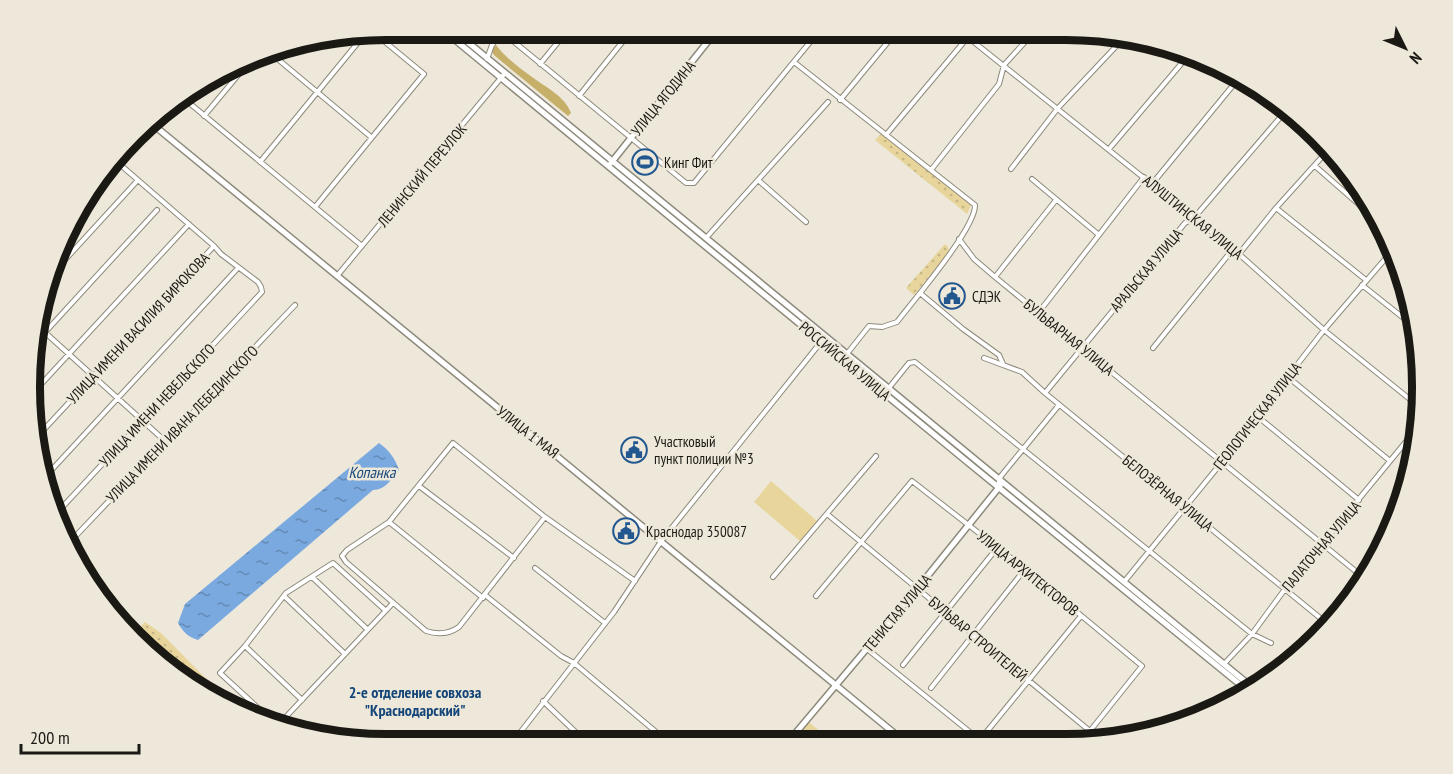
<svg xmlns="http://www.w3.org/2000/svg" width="1453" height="774" viewBox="0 0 1453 774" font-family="'PT Sans Narrow',sans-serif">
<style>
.grass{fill:url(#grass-dots)}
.forest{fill:url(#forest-firs)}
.garden{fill:#e8d59b}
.water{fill:url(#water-ripples)}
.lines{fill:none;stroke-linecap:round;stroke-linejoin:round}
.street-casing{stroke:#8d897c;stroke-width:6}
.secondary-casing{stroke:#8d897c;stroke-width:8}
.street{stroke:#fff;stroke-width:4}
.secondary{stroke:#fff;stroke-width:5}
.labels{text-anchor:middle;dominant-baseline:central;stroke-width:5;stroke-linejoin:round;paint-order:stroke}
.street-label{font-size:15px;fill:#1b1914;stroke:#ede8da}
.poi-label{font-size:15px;fill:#1b1914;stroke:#ede8da;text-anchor:start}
.water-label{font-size:16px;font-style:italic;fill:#18487b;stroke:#ede8da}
.neighbourhood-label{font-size:16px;font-weight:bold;fill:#144578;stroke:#ede8da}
.rim{fill:none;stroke:#1b1914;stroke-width:8}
</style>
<defs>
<pattern id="grass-dots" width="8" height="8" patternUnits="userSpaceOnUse" patternTransform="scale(1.5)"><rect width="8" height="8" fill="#e8d59b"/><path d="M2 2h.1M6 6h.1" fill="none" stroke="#c6b685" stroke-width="1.8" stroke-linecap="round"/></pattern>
<pattern id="forest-firs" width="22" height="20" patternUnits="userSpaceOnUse" patternTransform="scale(1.5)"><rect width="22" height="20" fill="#c6af68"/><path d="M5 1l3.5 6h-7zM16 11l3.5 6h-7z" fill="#a08e54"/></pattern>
<pattern id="water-ripples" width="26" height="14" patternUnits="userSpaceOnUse" patternTransform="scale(1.5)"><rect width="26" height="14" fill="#7aa9e0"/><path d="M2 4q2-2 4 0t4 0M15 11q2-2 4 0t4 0" fill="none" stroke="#6389b4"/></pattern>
</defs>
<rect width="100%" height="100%" fill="#ede8da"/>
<path class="grass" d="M 881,134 L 971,205 L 967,214 L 875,140 Z
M 945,244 L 948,247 L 949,252 L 914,295 L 906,288 Z
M 145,622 L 161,633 L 236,709 L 229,707 L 133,634 Z"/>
<path class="forest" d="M 496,45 C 505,57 519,68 532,77 C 545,87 565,96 571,113 L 568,116 L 495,56 L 491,51 Z"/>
<path class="garden" d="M 771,481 L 817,521 L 800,541 L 754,502 Z
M 810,723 L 833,742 L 790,742 L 806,724 Z"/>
<path class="water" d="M 379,443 C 389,450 395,458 399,470 C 392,478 386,490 373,490 L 198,640 C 188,637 183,632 178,623 L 185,604 Z"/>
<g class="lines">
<g class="street-casing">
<path id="street" d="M 960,31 L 1239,254 L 1324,330 L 1422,409
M 502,32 L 686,183 L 694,183 L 820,30
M 268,51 L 371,137
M 487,59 L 492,45 L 504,30
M 794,62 L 975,205 C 976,228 913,301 897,322 L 882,327 L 869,326 L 846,355
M 540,64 L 568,30
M 579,96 L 632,30
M 182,97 L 362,246
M 840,100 L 897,31
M 204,116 L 249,62
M 886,135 L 968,37
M 1109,149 L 1187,57
M 260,162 L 365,34
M 1315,166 L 1371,215
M 1011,169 L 1058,108 L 1122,40
M 931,170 L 999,84 L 1004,65 L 1035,31
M 1032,179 L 1099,235
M 758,180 L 806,222
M 1152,184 L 1239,78
M 315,207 L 424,74 L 373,32
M 1276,208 L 1366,280
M 706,238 L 828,102
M 959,239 L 974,259 L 995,277 L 1364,578
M 1239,254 L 1276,208 L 1330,148
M 52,274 L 138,180
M 337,276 L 505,73
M 995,277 L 1056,200
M 1362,285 L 1411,324
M 920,293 L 963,329 L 999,355 L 1003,364
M 1039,312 L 1144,177
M 39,327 L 165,441
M 38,340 L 157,210
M 1153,348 L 1233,249
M 984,358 L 1022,372 L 1045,393 L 1330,626
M 1288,377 L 1390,461
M 888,389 L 909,363 L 915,362 L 1252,634 L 1271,643
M 33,393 L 189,224
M 1045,393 L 1185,223 L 1193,219 L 1284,113
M 1257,416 L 1359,500
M 37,437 L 214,246
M 46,476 L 238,268
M 419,486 L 514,558
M 997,487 L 1001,476 L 1059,405
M 827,514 L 1102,741
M 55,515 L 262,292 L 261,287 L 258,282 L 221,254 L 214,246 L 116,161
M 545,517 L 459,627 C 449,634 438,635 426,631 L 346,562 L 342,556 L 347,550 L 389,522 L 453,443 L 545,517 L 635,581
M 389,522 L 483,598
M 69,543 L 295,305
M 535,568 L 605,623
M 312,577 L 367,629
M 773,577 L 876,456
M 1124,582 L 1222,462 L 1324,330 L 1392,251
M 485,595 L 561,656 L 574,663 L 668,742
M 284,596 L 345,654
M 816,596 L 912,481 L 1025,569 L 1142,666 L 1082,741
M 245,646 L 302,700
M 867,649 L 981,741
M 1224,664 L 1252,634 L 1285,589 L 1418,427
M 903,665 L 997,548
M 931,688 L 1025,569
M 543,701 L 587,743
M 269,718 L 220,673 L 245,646 L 286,593 L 333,563 L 385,610
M 282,721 L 393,603
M 980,740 L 1081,616
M 512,743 L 614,612 L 662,540 L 825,337"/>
</g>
<g class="secondary-casing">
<path id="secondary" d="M 443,30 L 965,460 L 1248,691
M 453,30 L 1253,688
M 151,123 L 905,742
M 611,163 L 717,30
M 788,742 L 917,589 L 1000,486"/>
</g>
<use href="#street" class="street"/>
<use href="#secondary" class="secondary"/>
</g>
<defs>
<g id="stadium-ring" transform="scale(1.35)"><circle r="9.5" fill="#ede8da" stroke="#22578f" stroke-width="1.5"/><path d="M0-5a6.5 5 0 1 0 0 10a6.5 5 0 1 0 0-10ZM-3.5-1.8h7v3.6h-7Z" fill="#22578f"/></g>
<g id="civic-ring" transform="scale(1.35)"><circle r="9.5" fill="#ede8da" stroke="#22578f" stroke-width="1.5"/><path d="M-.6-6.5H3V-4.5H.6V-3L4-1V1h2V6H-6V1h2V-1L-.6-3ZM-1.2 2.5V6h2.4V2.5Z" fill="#22578f"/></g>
</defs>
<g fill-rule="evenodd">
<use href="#stadium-ring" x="645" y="162"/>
<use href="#civic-ring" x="952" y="296"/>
<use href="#civic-ring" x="634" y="450"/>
<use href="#civic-ring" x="626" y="531"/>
</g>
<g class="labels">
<g class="street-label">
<text transform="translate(663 98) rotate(-51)">УЛИЦА ЯГОДИНА</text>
<text transform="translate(422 175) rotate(-50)">ЛЕНИНСКИЙ ПЕРЕУЛОК</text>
<text transform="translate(1193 217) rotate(39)">АЛУШТИНСКАЯ УЛИЦА</text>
<text transform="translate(1146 270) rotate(-50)">АРАЛЬСКАЯ УЛИЦА</text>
<text transform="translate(138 328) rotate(-47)">УЛИЦА ИМЕНИ ВАСИЛИЯ БИРЮКОВА</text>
<text transform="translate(1069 337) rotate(39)">БУЛЬВАРНАЯ УЛИЦА</text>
<text transform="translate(845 361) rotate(40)">РОССИЙСКАЯ УЛИЦА</text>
<text transform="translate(157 405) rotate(-47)">УЛИЦА ИМЕНИ НЕВЕЛЬСКОГО</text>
<text transform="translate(1257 416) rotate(-52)">ГЕОЛОГИЧЕСКАЯ УЛИЦА</text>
<text transform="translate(182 424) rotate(-46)">УЛИЦА ИМЕНИ ИВАНА ЛЕБЕДИНСКОГО</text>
<text transform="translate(528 432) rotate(38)">УЛИЦА 1 МАЯ</text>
<text transform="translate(1168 493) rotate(39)">БЕЛОЗЁРНАЯ УЛИЦА</text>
<text transform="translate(1321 546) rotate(-50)">ПАЛАТОЧНАЯ УЛИЦА</text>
<text transform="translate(1028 573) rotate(39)">УЛИЦА АРХИТЕКТОРОВ</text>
<text transform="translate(897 613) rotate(-50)">ТЕНИСТАЯ УЛИЦА</text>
<text transform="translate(978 639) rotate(40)">БУЛЬВАР СТРОИТЕЛЕЙ</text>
</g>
<g class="poi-label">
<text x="664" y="162">Кинг Фит</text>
<text x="972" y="296">СДЭК</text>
<text x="654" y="441">Участковый<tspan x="654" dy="17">пункт полиции №3</tspan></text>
<text x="646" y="531">Краснодар 350087</text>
</g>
<g class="water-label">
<text x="372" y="472">Копанка</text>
</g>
<g class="neighbourhood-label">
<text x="415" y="692">2-е отделение совхоза<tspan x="415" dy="18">"Краснодарский"</tspan></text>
</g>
</g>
<path d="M0 0H1453V774H0ZM386 40H1066A346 346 0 0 1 1412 386V388A346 346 0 0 1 1066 734H386A346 346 0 0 1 40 388V386A346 346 0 0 1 386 40Z" fill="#ede8da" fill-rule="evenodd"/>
<path class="rim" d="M386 40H1066A346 346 0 0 1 1412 386V388A346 346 0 0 1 1066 734H386A346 346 0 0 1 40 388V386A346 346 0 0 1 386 40Z"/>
<g transform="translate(1405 48) rotate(133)" stroke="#ede8da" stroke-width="4.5" paint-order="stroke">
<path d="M0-4.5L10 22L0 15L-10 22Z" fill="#1b1914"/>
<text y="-9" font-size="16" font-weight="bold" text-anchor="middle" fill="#1b1914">N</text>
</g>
<path d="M21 744v9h118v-9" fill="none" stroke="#1b1914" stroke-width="3"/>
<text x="30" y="744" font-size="18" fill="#1b1914" stroke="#ede8da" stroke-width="4.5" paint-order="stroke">200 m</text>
</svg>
